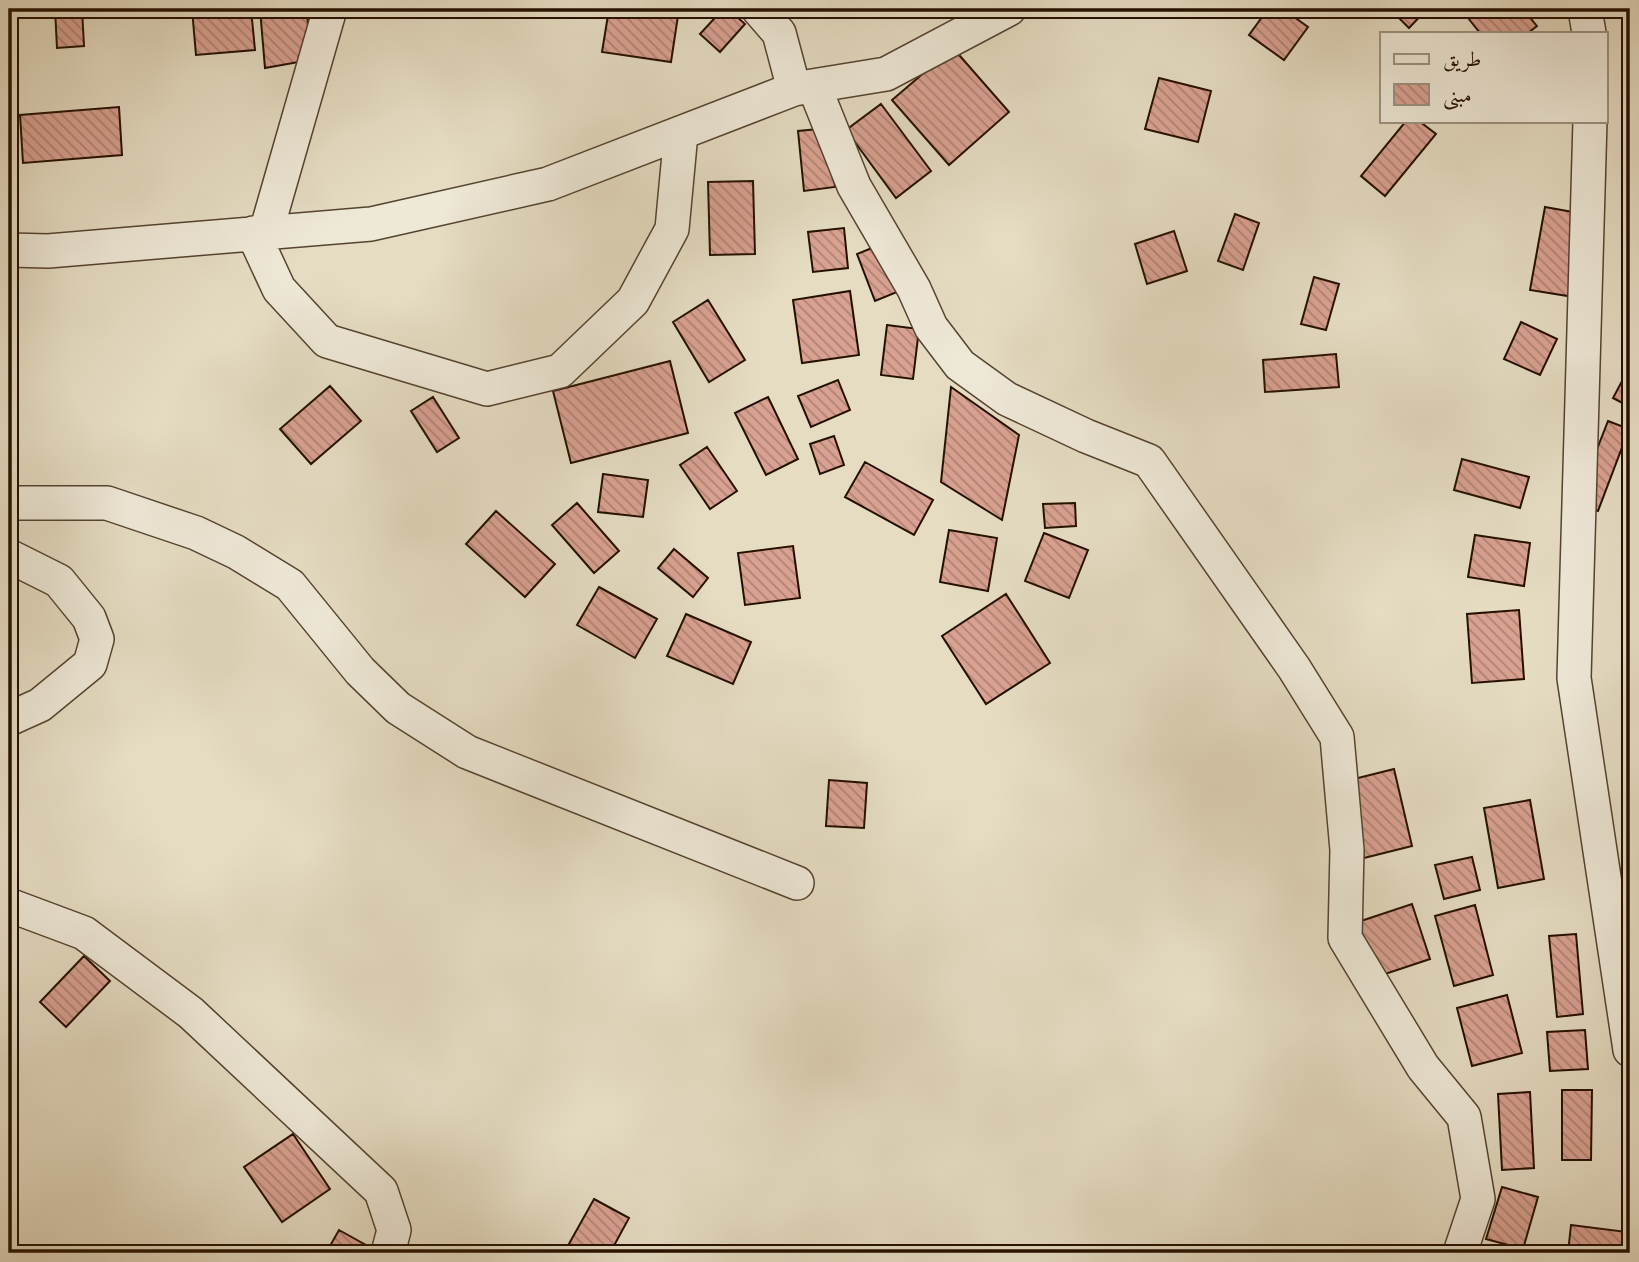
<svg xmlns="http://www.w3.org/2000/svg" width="1639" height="1262" viewBox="0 0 1639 1262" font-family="'IM FELL Great Primer',Amiri,serif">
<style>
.building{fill:url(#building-back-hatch);stroke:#251000;stroke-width:2}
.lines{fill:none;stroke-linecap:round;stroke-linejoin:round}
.minor-casing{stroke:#554330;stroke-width:36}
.minor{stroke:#eee8d7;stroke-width:33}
</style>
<defs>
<pattern id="building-back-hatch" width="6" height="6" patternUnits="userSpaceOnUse" patternTransform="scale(1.75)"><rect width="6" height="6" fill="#d9a191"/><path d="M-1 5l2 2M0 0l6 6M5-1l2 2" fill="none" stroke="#b08274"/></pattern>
</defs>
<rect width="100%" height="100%" fill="#e5dcc2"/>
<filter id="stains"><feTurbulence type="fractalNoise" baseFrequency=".00286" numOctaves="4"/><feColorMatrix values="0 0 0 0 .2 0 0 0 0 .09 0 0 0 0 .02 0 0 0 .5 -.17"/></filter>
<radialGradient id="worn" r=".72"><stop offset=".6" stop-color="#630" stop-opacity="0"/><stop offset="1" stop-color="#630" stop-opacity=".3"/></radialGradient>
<path class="building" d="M 55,9 L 82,9 L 84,46 L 57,48 Z
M 192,9 L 251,9 L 255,50 L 196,55 Z
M 260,9 L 307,9 L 310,60 L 265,68 Z
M 609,9 L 679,9 L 671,62 L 602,52 Z
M 723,9 L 728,9 L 745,24 L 720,52 L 700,34 Z
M 1268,9 L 1283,9 L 1308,27 L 1284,60 L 1249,35 Z
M 1390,9 L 1427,9 L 1409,28 Z
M 1461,9 L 1523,9 L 1537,26 L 1528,33 L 1480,33 Z
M 953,48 L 1009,112 L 949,165 L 892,100 Z
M 1159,78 L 1211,91 L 1198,142 L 1145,129 Z
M 881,104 L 931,171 L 896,198 L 846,130 Z
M 119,107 L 122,155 L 23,163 L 20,115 Z
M 1406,121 L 1419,121 L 1436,134 L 1385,196 L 1361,176 Z
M 829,128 L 835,187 L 804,191 L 798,131 Z
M 753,181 L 755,254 L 710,255 L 708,182 Z
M 1545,207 L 1590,215 L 1574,297 L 1530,290 Z
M 1235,214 L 1259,223 L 1243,270 L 1218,261 Z
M 844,228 L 848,268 L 813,272 L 808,232 Z
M 1174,231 L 1187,271 L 1147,284 L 1135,244 Z
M 884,243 L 902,290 L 875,301 L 857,254 Z
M 1314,277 L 1339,284 L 1326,330 L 1301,324 Z
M 850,291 L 859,355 L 802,363 L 793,300 Z
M 708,300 L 745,360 L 709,382 L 673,322 Z
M 1521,322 L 1557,339 L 1540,375 L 1504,359 Z
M 887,325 L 919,329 L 913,379 L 881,375 Z
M 1336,354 L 1339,387 L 1265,392 L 1263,360 Z
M 670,361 L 688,433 L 571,463 L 553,391 Z
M 1630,366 L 1630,407 L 1613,398 Z
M 838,380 L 850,410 L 811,427 L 798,396 Z
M 330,386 L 361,421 L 311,464 L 280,429 Z
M 951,387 L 1019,435 L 1002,520 L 941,482 Z
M 433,397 L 459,438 L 437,452 L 411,411 Z
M 768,397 L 798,459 L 766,475 L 735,413 Z
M 1608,421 L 1629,429 L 1598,511 L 1576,503 Z
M 834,436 L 844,465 L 820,474 L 810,444 Z
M 707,447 L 737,491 L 710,509 L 680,465 Z
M 1462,459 L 1529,477 L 1520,508 L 1454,490 Z
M 865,462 L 933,500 L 914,535 L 845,497 Z
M 603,474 L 648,480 L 643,517 L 598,512 Z
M 577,503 L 619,551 L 594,573 L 552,525 Z
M 1075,503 L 1076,526 L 1045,528 L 1043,504 Z
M 496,511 L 555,564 L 525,597 L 466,544 Z
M 949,530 L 997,538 L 988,591 L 940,582 Z
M 1044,533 L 1088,550 L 1069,598 L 1025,581 Z
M 1475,535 L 1530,543 L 1524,586 L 1468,577 Z
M 793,546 L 800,598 L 745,605 L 738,553 Z
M 674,549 L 708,578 L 693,597 L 658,568 Z
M 599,587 L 657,619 L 635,658 L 577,625 Z
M 1006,594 L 1050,663 L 986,704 L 942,636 Z
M 1519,610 L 1524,679 L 1472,683 L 1467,614 Z
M 686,614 L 751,642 L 733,684 L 667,656 Z
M 1394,769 L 1412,846 L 1364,858 L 1346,781 Z
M 829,780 L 867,783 L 864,828 L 826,826 Z
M 1530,800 L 1544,879 L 1498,888 L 1484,808 Z
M 1472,857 L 1480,890 L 1444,899 L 1435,865 Z
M 1412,904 L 1430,959 L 1373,978 L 1355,923 Z
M 1475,905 L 1493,975 L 1454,986 L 1435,916 Z
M 1576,934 L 1583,1014 L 1557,1017 L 1549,936 Z
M 84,956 L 110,981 L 66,1027 L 40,1002 Z
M 1507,995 L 1522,1053 L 1472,1066 L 1457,1008 Z
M 1585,1030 L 1588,1069 L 1550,1071 L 1547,1032 Z
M 1562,1090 L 1592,1090 L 1591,1160 L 1562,1160 Z
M 1530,1092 L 1534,1168 L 1502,1170 L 1498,1094 Z
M 293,1134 L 330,1189 L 282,1222 L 244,1167 Z
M 1502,1187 L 1538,1197 L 1523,1249 L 1486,1239 Z
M 594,1199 L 629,1218 L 610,1253 L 568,1253 L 565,1251 Z
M 1571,1225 L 1627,1232 L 1624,1253 L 1568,1253 Z
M 339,1230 L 373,1249 L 371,1253 L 326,1253 Z"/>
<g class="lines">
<g class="minor-casing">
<path id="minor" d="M 758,9 L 779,33 L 794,89
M 1585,9 L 1589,33
M 814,86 L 854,186 L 914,289 L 931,327 L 960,365 L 1007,399 L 1086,436 L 1149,461 L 1294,668 L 1337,737 L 1347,850 L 1345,938 L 1423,1067 L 1464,1117 L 1478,1199 L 1460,1253
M 1590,121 L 1574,678 L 1630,1050
M 266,232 L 330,9
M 253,233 L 279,289 L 327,341 L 487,389 L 560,371 L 633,301 L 672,229 L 681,133
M 9,250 L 48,251 L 371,224 L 548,184 L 794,89 L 886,74 L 1009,9
M 9,503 L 107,503 L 196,533 L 236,552 L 290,585 L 360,671 L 398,708 L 467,752 L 797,883
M 9,556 L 59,581 L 89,618 L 97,639 L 90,664 L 40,705 L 9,719
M 9,905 L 84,933 L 191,1013 L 381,1191 L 394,1230 L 388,1253"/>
</g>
<use href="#minor" class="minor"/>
</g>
<rect width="1639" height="1262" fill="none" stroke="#e5dcc2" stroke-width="35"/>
<rect x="10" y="10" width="1618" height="1241" fill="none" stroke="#251000" stroke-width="3.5"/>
<rect x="18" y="18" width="1604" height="1227" fill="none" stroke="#251000" stroke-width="2"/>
<rect x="1380" y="32" width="228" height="91" fill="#eee8d7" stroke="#9e9281" stroke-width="2"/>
<rect x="1394" y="54" width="35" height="10" fill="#eee8d7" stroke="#9e9281" stroke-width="2"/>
<text x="1443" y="66" font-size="21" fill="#251000">طريق</text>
<rect x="1394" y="84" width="35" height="21" fill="url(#building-back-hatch)" stroke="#9e9281" stroke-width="2"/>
<text x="1443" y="102" font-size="21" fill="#251000">مبنى</text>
<rect width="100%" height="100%" filter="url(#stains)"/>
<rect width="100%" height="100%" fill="url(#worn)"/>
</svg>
